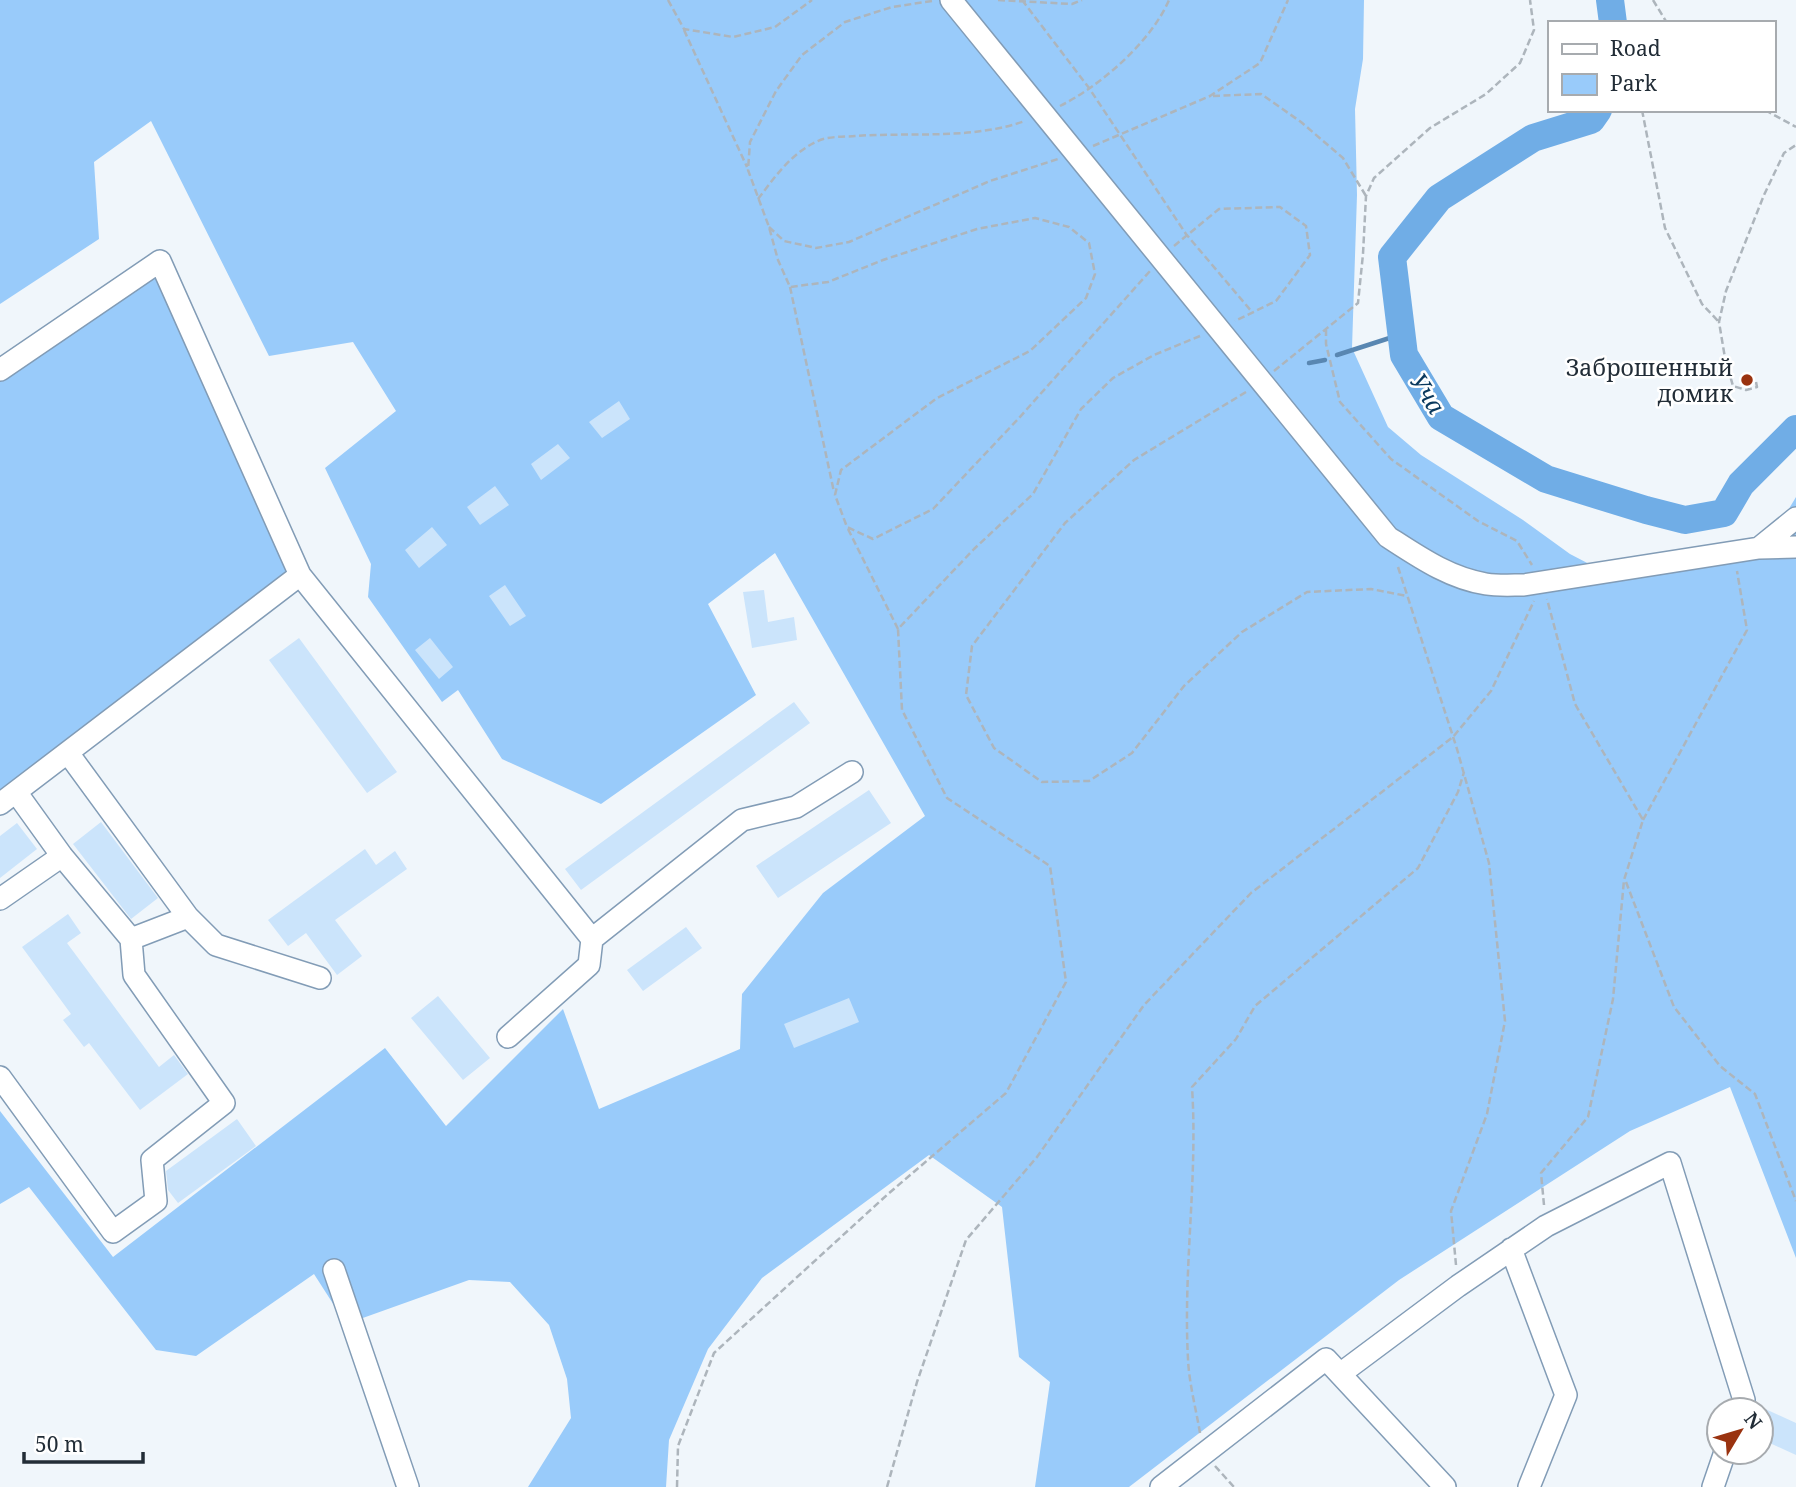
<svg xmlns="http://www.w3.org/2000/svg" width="1796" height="1487" viewBox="0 0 1796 1487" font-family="'Noto Serif',serif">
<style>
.green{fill:#99cbfa}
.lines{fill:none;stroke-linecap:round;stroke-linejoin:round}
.stream{stroke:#5987b2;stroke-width:4.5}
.river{stroke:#70ade6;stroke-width:28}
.building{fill:#cbe4fb}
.minor-casing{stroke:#829cb6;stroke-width:24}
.path{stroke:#adb5bc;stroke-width:2.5;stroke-dasharray:7 3.5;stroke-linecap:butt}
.minor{stroke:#fff;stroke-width:21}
.poi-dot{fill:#9a3310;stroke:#fff;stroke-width:2.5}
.labels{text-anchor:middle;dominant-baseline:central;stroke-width:5;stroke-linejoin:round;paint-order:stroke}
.poi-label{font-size:23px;fill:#222d37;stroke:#fff;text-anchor:end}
.water-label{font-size:24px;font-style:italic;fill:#0a395e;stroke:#fff}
</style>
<rect width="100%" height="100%" fill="#f0f6fb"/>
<path class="green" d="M 0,0 L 1364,0 L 1363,59 L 1355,109 L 1357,195 L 1352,348 L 1388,427 L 1421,455 L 1523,520 L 1570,554 L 1618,579 L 1760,557 L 1796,497 L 1796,1258 L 1730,1087 L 1630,1131 L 1399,1280 L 1129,1487 L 1035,1487 L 1050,1382 L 1019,1357 L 1002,1207 L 929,1155 L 762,1278 L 708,1349 L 669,1440 L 666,1487 L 528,1487 L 571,1418 L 567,1379 L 549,1325 L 510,1282 L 469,1280 L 346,1324 L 314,1274 L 196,1356 L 156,1350 L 29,1187 L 0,1204 L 0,1111 L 113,1257 L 385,1048 L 446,1126 L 563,1009 L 599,1109 L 740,1049 L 742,994 L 823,893 L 925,816 L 775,553 L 708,604 L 756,695 L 601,804 L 502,759 L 458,690 L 442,702 L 368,597 L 371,564 L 325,468 L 396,411 L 353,342 L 269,356 L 151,121 L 94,162 L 99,239 L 0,304 Z
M 160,261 L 300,575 L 0,800 L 0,368 Z"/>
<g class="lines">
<path class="stream" d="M 1337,355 L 1402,334
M 1309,363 L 1325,360"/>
<path class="river" d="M 1610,0 L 1613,23
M 1598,110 L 1591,120 L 1533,138 L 1439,198 L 1392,257 L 1404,355 L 1441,417 L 1546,479 L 1646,510 L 1685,520 L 1724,513 L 1741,484 L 1796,429"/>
</g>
<path class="building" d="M 619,401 L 630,419 L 602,438 L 589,422 Z
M 558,444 L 570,458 L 541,480 L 531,464 Z
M 495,486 L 509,505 L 480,525 L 467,507 Z
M 432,527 L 447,545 L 419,568 L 405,550 Z
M 505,585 L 526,616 L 510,626 L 489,596 Z
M 764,590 L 768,622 L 794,617 L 797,640 L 752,648 L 743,592 Z
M 299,638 L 397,772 L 367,793 L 269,660 Z
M 430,638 L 453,667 L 439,679 L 415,650 Z
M 794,702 L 810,723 L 581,890 L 565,869 Z
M 869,790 L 891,823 L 778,898 L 756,866 Z
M 101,822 L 158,898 L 131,919 L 73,844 Z
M 17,823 L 37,849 L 0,878 L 0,836 Z
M 365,849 L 376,865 L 395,851 L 407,869 L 335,920 L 362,956 L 337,975 L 306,933 L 288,946 L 268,920 Z
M 68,914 L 81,933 L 67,943 L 159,1067 L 174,1055 L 188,1074 L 140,1110 L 89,1043 L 84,1047 L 63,1020 L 71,1014 L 22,947 Z
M 686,927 L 702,948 L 643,991 L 627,970 Z
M 438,996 L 490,1058 L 463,1080 L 411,1018 Z
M 849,998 L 859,1022 L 794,1048 L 784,1024 Z
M 237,1119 L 256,1146 L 178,1203 L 168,1190 L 166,1171 Z
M 1761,1407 L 1796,1423 L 1796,1455 L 1761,1439 Z"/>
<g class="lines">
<g class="minor-casing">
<path id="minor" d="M 951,0 L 1388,537 C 1419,557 1449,578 1486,584 C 1498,586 1512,585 1524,585 L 1759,548 L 1796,547
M 0,370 L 160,261 L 300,575 L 0,804
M 1759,548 L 1796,518
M 300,575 L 592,939 L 742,820 L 796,807 L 852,772
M 68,753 L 188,917
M 16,792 L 62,856 L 131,939
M 0,899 L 62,856
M 508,1037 L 589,965 L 592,939
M 0,1077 L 113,1232 L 156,1201 L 152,1160 L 224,1103 L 134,975 L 131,939 L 188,917 L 216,945 L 320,978
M 1511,1249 L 1566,1395 L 1529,1487
M 334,1270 L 408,1487
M 1340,1374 L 1458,1286 L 1546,1226 L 1670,1163 L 1744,1400 L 1740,1410
M 1161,1487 L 1326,1359 L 1445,1487
M 1713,1487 L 1725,1452"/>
</g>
<path class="path" d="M 668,0 L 684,29 L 733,37 L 775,27 L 812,0
M 998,0 L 1072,4 L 1082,0
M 1022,0 L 1089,88 L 1186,234 L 1252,312
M 1653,0 L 1667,23
M 932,1 L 892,7 L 845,22 L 802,55 L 776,91 L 750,142 L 748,170 L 769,227 L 778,260 L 790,287 L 828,282 L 883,260 L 977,229 L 1035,218 L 1069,227 L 1089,243 L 1095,274 L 1086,298 L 1030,351 L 937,398 L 841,470 L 835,495 L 847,527 L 873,539 L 933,509 L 1019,418 L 1150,271
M 684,30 L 747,167
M 1213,96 L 1261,94 L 1301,122 L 1343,158 L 1366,196
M 1060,106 C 1100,86 1151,42 1169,0
M 1642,110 L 1665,228 L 1702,304 L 1719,322
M 1765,110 L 1796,127
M 1093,146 L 1210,96 L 1260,63 L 1288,0
M 758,199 C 775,177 791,153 818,141 C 828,136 844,137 855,136 C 911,132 971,140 1025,121
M 769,227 L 784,241 L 816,248 L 849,242 L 990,181 L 1058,159
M 1174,246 L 1219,209 L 1280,207 L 1306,226 L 1310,255 L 1276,301 L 1235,321
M 790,287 L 834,492
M 1326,329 L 1326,344 L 1340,402 L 1391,459 L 1478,521 L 1517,541 L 1532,565
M 1274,371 L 1358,303 L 1363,254 L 1366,196 L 1374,178 L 1430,128 L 1486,94 L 1520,63 L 1534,30 L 1530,0
M 1756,382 L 1757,387 L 1746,390 L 1733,386 L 1725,358 L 1719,322 L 1726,291 L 1764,195 L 1784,153 L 1796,145
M 1246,392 L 1134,460 L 1065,523 L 972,646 L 966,695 L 994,748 L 1042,782 L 1089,781 L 1132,753 L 1184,686 L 1242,632 L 1307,592 L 1371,589 L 1407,596
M 848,529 L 898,629
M 1398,567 L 1457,749 L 1489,863 L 1505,1021 L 1487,1114 L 1451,1211 L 1456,1265
M 1643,820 L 1747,630 L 1737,571
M 1626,882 L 1674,1007 L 1720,1066 L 1755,1094 L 1796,1201
M 1544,1205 L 1541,1173 L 1588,1117 L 1613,999 L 1624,880 L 1643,820 L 1575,704 L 1547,599
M 1200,1433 C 1196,1409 1189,1383 1188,1359 C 1183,1268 1198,1178 1192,1087 L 1236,1039 L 1255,1006 L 1418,868 L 1458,792 L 1464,772
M 1215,1466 L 1234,1487
M 677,1487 L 678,1446 L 714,1353 L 888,1194 L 1006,1093 L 1066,982 L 1050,866 L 947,798 L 902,710 L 898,629 L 974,549 L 1033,494 L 1081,409 L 1113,378 L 1154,355 L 1200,336
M 887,1487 L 917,1382 L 966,1240 L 1037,1157 L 1144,1005 L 1251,893 L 1453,737 L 1491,691 L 1534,601"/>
<use href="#minor" class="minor"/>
</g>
<circle class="poi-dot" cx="1747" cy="380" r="7"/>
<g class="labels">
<g class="poi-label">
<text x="1733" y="367">Заброшенный<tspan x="1733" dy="26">домик</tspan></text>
</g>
<g class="water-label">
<text transform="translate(1428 393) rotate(57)">Уча</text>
</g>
</g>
<rect x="1548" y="21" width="228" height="91" fill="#ffffff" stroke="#a7abaf" stroke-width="2"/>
<rect x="1562" y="44" width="35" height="10" fill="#ffffff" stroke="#a7abaf" stroke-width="2"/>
<text x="1610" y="56" font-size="21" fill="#222d37">Road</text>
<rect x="1562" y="74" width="35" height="21" fill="#99cbfa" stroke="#a7abaf" stroke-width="2"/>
<text x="1610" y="91" font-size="21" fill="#222d37">Park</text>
<g transform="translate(1740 1431) rotate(52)"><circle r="33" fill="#ffffff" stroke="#a7abaf" stroke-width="2"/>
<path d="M0-5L12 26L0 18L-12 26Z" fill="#9a3310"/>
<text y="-10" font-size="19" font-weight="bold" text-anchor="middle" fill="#222d37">N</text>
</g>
<path d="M24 1452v10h119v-10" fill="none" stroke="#222d37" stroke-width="3.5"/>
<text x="35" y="1452" font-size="21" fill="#222d37" stroke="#ffffff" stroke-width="5" paint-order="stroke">50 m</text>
</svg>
